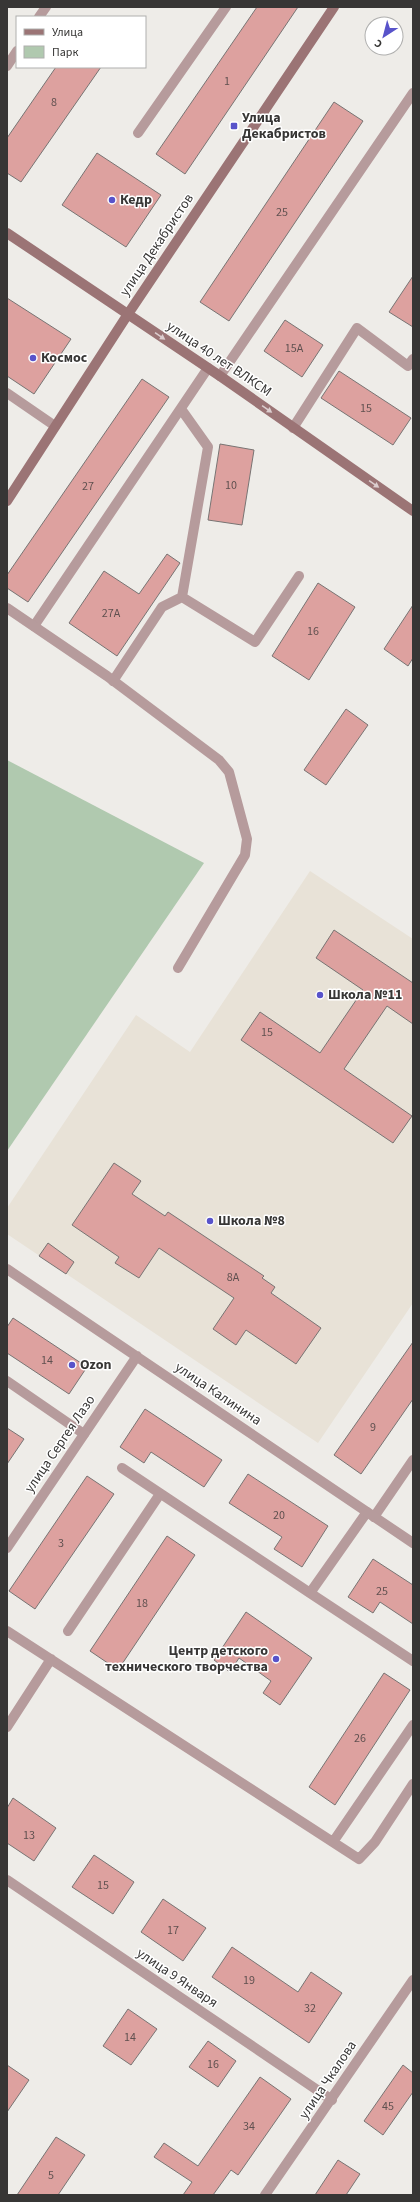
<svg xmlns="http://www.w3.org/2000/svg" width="420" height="2202" viewBox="0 0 420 2202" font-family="'Source Sans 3',sans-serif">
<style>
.built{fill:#e8e2d7}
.green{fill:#b0c9af}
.building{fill:#dda19f;stroke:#787473}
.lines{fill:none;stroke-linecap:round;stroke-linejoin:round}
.service{stroke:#b69b9c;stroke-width:10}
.minor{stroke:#b69b9c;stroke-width:10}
.tertiary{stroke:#b69b9c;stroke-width:10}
.secondary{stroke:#9b7475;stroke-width:10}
.oneway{fill:#dccecf}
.poi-dot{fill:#5853ca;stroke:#fff;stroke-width:1.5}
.labels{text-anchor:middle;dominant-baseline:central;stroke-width:3;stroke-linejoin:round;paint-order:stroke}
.number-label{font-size:12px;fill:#605150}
.poi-label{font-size:14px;font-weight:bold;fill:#373635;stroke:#fff;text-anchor:start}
.street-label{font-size:14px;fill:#373635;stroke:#fff}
</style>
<rect width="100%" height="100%" fill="#eeece8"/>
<path class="built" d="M 310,871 L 413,939 L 413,1303 L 318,1443 L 7,1234 L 7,1208 L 136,1015 L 190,1052 Z"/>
<path class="green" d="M 7,760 L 204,863 L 7,1151 Z"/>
<path class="building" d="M 257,7 L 298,7 L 185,174 L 156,154 Z
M 56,67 L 101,67 L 21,182 L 7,173 L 7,138 Z
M 334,102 L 363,121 L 229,321 L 200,302 Z
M 97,153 L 161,195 L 126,247 L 62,205 Z
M 413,276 L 413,327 L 389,312 Z
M 7,298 L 71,339 L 34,394 L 7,376 Z
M 285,320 L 323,345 L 302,377 L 264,351 Z
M 339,371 L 411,418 L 393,445 L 321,398 Z
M 142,379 L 169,397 L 28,602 L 7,588 L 7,575 Z
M 220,444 L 254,450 L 242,525 L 208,520 Z
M 167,554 L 180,563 L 117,656 L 69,623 L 104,571 L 139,594 Z
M 318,583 L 355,607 L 309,680 L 272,656 Z
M 413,605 L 413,658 L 408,666 L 384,649 Z
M 346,709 L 368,725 L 326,785 L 304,770 Z
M 334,930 L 413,983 L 413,1024 L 387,1006 L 344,1069 L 412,1116 L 393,1143 L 241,1040 L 260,1012 L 320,1053 L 363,990 L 316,958 Z
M 114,1163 L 141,1181 L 132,1194 L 165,1216 L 168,1212 L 264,1276 L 262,1278 L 275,1287 L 271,1293 L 321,1328 L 296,1364 L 246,1330 L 236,1345 L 213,1329 L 234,1298 L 159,1248 L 139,1278 L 115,1263 L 119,1257 L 72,1225 Z
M 48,1243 L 74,1262 L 66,1274 L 39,1256 Z
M 13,1318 L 87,1367 L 69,1394 L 7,1353 L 7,1327 Z
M 413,1342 L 413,1399 L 361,1474 L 334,1455 Z
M 145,1409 L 222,1460 L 204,1487 L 151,1452 L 144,1463 L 120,1447 Z
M 7,1428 L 24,1439 L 7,1464 Z
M 248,1474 L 328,1526 L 302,1567 L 274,1549 L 282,1537 L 229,1503 Z
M 87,1476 L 114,1494 L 35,1609 L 9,1591 Z
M 167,1536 L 195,1555 L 118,1670 L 90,1651 Z
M 373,1559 L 413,1585 L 413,1624 L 380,1602 L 373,1613 L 348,1597 Z
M 246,1612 L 312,1658 L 280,1705 L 263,1693 L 271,1681 L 239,1658 L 230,1672 L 214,1660 Z
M 384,1673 L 410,1690 L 335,1805 L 309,1787 Z
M 13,1798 L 56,1828 L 34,1861 L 7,1843 L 7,1808 Z
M 94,1855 L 134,1882 L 113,1914 L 72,1887 Z
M 163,1899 L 206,1928 L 183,1961 L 141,1932 Z
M 232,1947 L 298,1992 L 311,1972 L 342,1993 L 309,2043 L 212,1977 Z
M 128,2009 L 157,2029 L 131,2065 L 103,2046 Z
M 208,2041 L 236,2061 L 218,2087 L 189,2067 Z
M 7,2065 L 29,2080 L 7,2112 Z
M 403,2065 L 413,2073 L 413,2092 L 383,2135 L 364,2121 Z
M 260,2077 L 291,2099 L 238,2175 L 231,2170 L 213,2195 L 183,2195 L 192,2182 L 154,2157 L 164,2143 L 198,2166 Z
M 56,2137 L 85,2155 L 58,2195 L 17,2195 Z
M 338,2160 L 360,2174 L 346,2195 L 315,2195 Z"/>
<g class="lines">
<path class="service" d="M 39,17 L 46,7
M 7,66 L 17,51
M 138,133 L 226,7
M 220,376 L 413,93
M 7,393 L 55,426
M 181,409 L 208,447 L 182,597 L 255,642 L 299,576
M 293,428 L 357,328 L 408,366 L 413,359
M 34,626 L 208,368
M 113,681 L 162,607 L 182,597
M 7,1381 L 84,1434
M 122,1468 L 310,1593 L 367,1512
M 374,1517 L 413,1460
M 310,1593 L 413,1661
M 7,1631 L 359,1859 L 375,1842 L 413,1784
M 68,1631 L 160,1494
M 7,1727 L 51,1659
M 333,1842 L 413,1725"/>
<path class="minor" d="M 7,608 L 107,676 L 219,760 L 229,772 L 247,839 L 245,855 L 178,968
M 7,1269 L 413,1543
M 7,1548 L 137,1356
M 7,1880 L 332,2100"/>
<path class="tertiary" d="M 265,2195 L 413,1980"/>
<path class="secondary" d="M 7,233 L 220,376 L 413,511
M 7,501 L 128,314 L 334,7"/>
</g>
<defs><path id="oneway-solid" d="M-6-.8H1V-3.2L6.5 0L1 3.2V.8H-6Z"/></defs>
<g class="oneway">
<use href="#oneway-solid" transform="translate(160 336) rotate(34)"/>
<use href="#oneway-solid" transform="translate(267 409) rotate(35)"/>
<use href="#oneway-solid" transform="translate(374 484) rotate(35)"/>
</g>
<g class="poi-dot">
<rect x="230" y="122" width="8" height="8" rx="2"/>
<circle cx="112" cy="200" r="4"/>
<circle cx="33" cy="358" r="4"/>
<circle cx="320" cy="995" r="4"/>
<circle cx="210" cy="1221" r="4"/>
<circle cx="72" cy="1365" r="4"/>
<circle cx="276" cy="1659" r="4"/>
</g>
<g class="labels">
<g class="number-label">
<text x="227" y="81">1</text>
<text x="54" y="102">8</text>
<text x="282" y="212">25</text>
<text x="294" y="348">15А</text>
<text x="366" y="408">15</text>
<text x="231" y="485">10</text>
<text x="88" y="486">27</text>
<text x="111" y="613">27А</text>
<text x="313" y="631">16</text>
<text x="267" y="1032">15</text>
<text x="233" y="1277">8А</text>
<text x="47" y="1360">14</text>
<text x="373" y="1427">9</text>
<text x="279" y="1515">20</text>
<text x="61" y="1543">3</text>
<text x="382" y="1591">25</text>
<text x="142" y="1603">18</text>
<text x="360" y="1738">26</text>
<text x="29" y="1835">13</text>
<text x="103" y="1885">15</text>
<text x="173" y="1930">17</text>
<text x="249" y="1980">19</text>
<text x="310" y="2008">32</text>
<text x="130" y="2037">14</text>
<text x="213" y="2064">16</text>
<text x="388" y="2106">45</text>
<text x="249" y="2126">34</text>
<text x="51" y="2175">5</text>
</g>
<g class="poi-label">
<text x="242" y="118">Улица<tspan x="242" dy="16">Декабристов</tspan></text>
<text x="120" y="200">Кедр</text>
<text x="41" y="358">Космос</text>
<text x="328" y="995">Школа №11</text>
<text x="218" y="1221">Школа №8</text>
<text x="80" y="1365">Ozon</text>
<text x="268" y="1651" text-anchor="end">Центр детского<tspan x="268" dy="16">технического творчества</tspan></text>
</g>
<g class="street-label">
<text transform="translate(157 245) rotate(-56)">улица Декабристов</text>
<text transform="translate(219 359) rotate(34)">улица 40 лет ВЛКСМ</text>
<text transform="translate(218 1394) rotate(34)">улица Калинина</text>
<text transform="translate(60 1444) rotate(-56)">улица Сергея Лазо</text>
<text transform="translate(177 1978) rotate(34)">улица 9 Января</text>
<text transform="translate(328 2080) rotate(-56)">улица Чкалова</text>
</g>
</g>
<rect width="420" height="2202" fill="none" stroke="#373635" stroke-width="16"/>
<rect x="16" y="16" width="130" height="52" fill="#ffffff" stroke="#afafae"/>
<rect x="24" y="29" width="20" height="6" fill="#9b7475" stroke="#afafae"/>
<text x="52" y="36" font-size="12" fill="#373635">Улица</text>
<rect x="24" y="46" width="20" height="12" fill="#b0c9af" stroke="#afafae"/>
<text x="52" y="56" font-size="12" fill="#373635">Парк</text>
<g transform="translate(384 36) rotate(216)"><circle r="19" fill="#ffffff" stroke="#afafae"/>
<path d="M0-3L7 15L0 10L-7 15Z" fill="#5853ca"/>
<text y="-6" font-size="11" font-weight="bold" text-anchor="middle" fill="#373635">С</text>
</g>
</svg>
